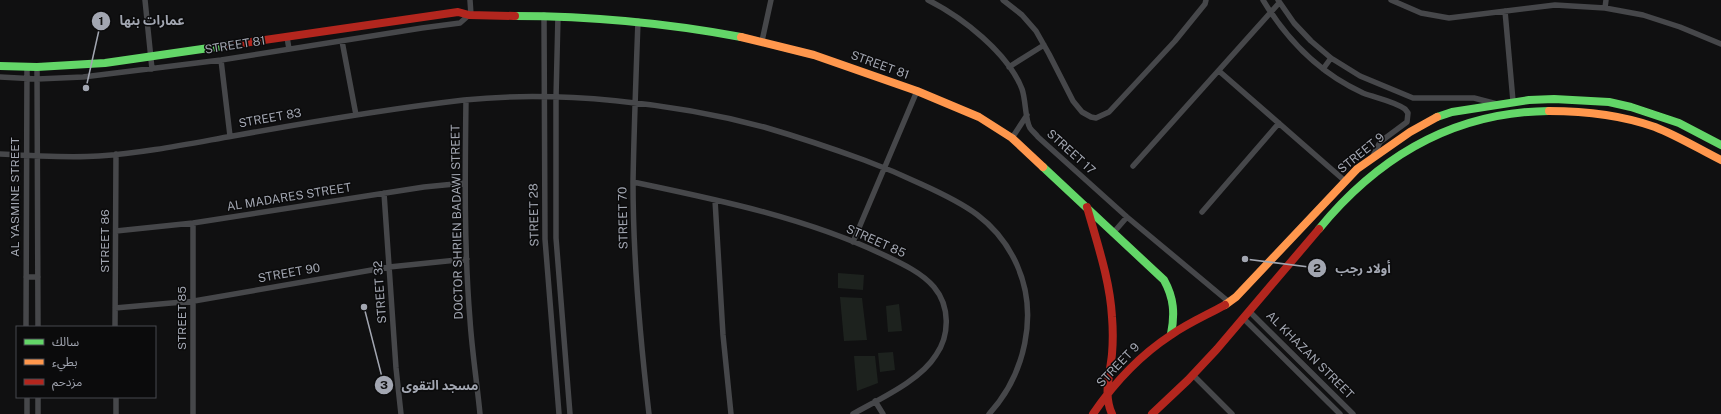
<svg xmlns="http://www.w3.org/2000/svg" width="1721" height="414" viewBox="0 0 1721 414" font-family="'Public Sans','Noto Sans Arabic',sans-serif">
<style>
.green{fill:#1d221e}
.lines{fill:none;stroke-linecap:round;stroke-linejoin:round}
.street{stroke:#46474a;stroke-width:5.5}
.fast{stroke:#63d668;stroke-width:8}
.slow{stroke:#ff974d;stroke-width:8}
.jam{stroke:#b3261e;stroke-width:8}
.labels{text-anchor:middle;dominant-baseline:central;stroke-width:3;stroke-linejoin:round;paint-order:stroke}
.street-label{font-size:12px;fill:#a2a6b1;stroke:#0b0b0c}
.leader{fill:none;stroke:#a2a6b1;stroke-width:1.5}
.callout-dot{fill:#a2a6b1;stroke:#0b0b0c;stroke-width:1.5}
.mark-label{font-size:12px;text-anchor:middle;font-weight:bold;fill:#111}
.callout-label{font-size:13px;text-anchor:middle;font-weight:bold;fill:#a2a6b1;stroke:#0b0b0c;stroke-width:3;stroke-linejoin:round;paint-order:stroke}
</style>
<rect width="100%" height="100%" fill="#101011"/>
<path class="green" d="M 838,273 L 864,275 L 863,290 L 838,288 Z
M 840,297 L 862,298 L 867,340 L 844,341 Z
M 899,304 L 902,331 L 888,332 L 886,306 Z
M 893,352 L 895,370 L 880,372 L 878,353 Z
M 854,356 L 875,356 L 878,383 L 857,391 Z"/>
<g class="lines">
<path class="street" d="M 145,0 L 152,69
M 470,0 L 471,15
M 928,0 C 962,17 1008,53 1022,89 C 1026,100 1025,120 1030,128 C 1032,131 1036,134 1038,137 L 1127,217 L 1229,302
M 1003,0 L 1022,15 L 1036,31 L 1049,54 L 1073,101 L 1082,112 L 1091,117 L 1096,118 L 1109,112 L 1175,41 L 1205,4 L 1206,0
M 1263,0 C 1287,40 1319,73 1363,93 C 1376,98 1394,101 1405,109 L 1408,113 L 1407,122 L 1380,142 L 1372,158
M 1278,0 L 1294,23 L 1311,41 L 1331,58 L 1360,76 L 1413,98 L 1474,98 L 1497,104
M 1391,0 L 1421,13 L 1449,18 L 1555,5 L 1605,8 L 1643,15 L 1680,27 L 1721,44
M 1605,8 L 1606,0
M 1505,11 L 1513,101
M 544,15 L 545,239 L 559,414
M 558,16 L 556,98 L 556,238 L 570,414
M 638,21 C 636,75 634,128 633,182 C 633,259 640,337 649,414
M 287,37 L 289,49
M 342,41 L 356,115
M 762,41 L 771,0
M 221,60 L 230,136
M 37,67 L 38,327
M 1009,67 L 1044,45
M 1323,69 L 1331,58
M 1219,71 L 1345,181
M 0,77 L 37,79 L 83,77 L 221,60 L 422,28 L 460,23 L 469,15
M 466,100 C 465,173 464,247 470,320 C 472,351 477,383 480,414
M 1012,138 L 1027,115
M 0,154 C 33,156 66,158 99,156 C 144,153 188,144 233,136 C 310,122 387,109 464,100 C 558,90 674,103 764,127 C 798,137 831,148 864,160 C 883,167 902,175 921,184 C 963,203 997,220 1017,265 C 1039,314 1025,375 989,414
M 1133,166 L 1279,3
M 633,182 C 719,200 807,218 886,256 C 903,264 922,273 934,287 C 950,306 950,335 936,355 C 920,381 879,399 853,414
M 384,193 L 396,368 L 401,414
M 715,200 L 723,335 L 731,414
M 1202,212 L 1279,123
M 193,223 L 193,414
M 116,231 L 193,223 L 424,187 L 465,183
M 1114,232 L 1127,217
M 853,242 L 917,91
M 26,277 L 38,277
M 115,308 L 194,301 L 389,267 L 467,259
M 1250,312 L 1353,414
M 1244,319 L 1340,414
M 26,327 L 27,67
M 115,327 L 116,154
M 1193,375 L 1232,414
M 27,397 L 27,414
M 116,397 L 116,414
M 875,401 L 883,414
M 38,414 L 38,397"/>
<path class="fast" d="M 515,16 C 592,16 666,23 741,37
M 0,66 L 37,67 L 105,63 L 230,45
M 1437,117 L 1452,112 L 1529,100 L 1554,99 L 1609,102 L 1631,107 L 1679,123 L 1721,145
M 1043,167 L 1164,280 C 1174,298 1175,314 1171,334
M 1319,229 C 1378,157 1453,112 1549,111"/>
<path class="slow" d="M 741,37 L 814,55 L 917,91 L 979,117 L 1012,138 L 1043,167
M 1549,111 C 1585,111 1621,115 1655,127 C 1678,136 1699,149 1721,160
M 1225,305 L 1236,297 L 1357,169 L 1410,132 L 1437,117"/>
<path class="jam" d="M 230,45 L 458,12 L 469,15 L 515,16
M 1087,207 C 1097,243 1110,280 1112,317 C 1113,329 1113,342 1112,354 C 1110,375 1103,394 1112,414
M 1093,414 C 1114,383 1139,356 1171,335 C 1188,323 1207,315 1225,305
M 1152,414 L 1188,380 L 1217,349 L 1319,229"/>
</g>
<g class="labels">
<g class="street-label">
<text transform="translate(235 45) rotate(-9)">STREET 81</text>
<text transform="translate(880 65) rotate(20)">STREET 81</text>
<text transform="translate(270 118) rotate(-10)">STREET 83</text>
<text transform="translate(1071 152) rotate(42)">STREET 17</text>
<text transform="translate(1361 153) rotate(-39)">STREET 9</text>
<text transform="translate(15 197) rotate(-90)">AL YASMINE STREET</text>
<text transform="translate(289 197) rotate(-9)">AL MADARES STREET</text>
<text transform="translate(534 215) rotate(-91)">STREET 28</text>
<text transform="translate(623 218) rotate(-91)">STREET 70</text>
<text transform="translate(457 222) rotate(-91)">DOCTOR SHRIEN BADAWI STREET</text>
<text transform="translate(105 241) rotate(-90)">STREET 86</text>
<text transform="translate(876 241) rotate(24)">STREET 85</text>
<text transform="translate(289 273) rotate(-10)">STREET 90</text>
<text transform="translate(380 292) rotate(-94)">STREET 32</text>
<text transform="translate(182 318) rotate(-90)">STREET 85</text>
<text transform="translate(1310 355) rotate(45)">AL KHAZAN STREET</text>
<text transform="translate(1118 365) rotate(-46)">STREET 9</text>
</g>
</g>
<path class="leader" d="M86 88L101 21M1245 259L1317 268M364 307L384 385"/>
<g class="callout-dot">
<circle cx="86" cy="88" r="4"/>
<circle cx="1245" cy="259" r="4"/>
<circle cx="364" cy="307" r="4"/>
<circle cx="101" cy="21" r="10"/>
<circle cx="1317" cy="268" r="10"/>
<circle cx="384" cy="385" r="10"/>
</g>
<g class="mark-label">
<text x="101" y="25">1</text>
<text x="1317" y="272">2</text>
<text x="384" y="389">3</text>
</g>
<g class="callout-label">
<text x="152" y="25">عمارات بنها</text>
<text x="1363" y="273">أولاد رجب</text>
<text x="440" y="390">مسجد التقوى</text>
</g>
<rect x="16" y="326" width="140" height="72" fill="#0b0b0c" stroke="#47494e"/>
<rect x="24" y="339" width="20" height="6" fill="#63d668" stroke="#47494e"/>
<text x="52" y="346" font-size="12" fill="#a2a6b1">سالك</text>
<rect x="24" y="359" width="20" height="6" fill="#ff974d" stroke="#47494e"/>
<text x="52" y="366" font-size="12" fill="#a2a6b1">بطيء</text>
<rect x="24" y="379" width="20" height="6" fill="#b3261e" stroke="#47494e"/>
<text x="52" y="386" font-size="12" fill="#a2a6b1">مزدحم</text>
</svg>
